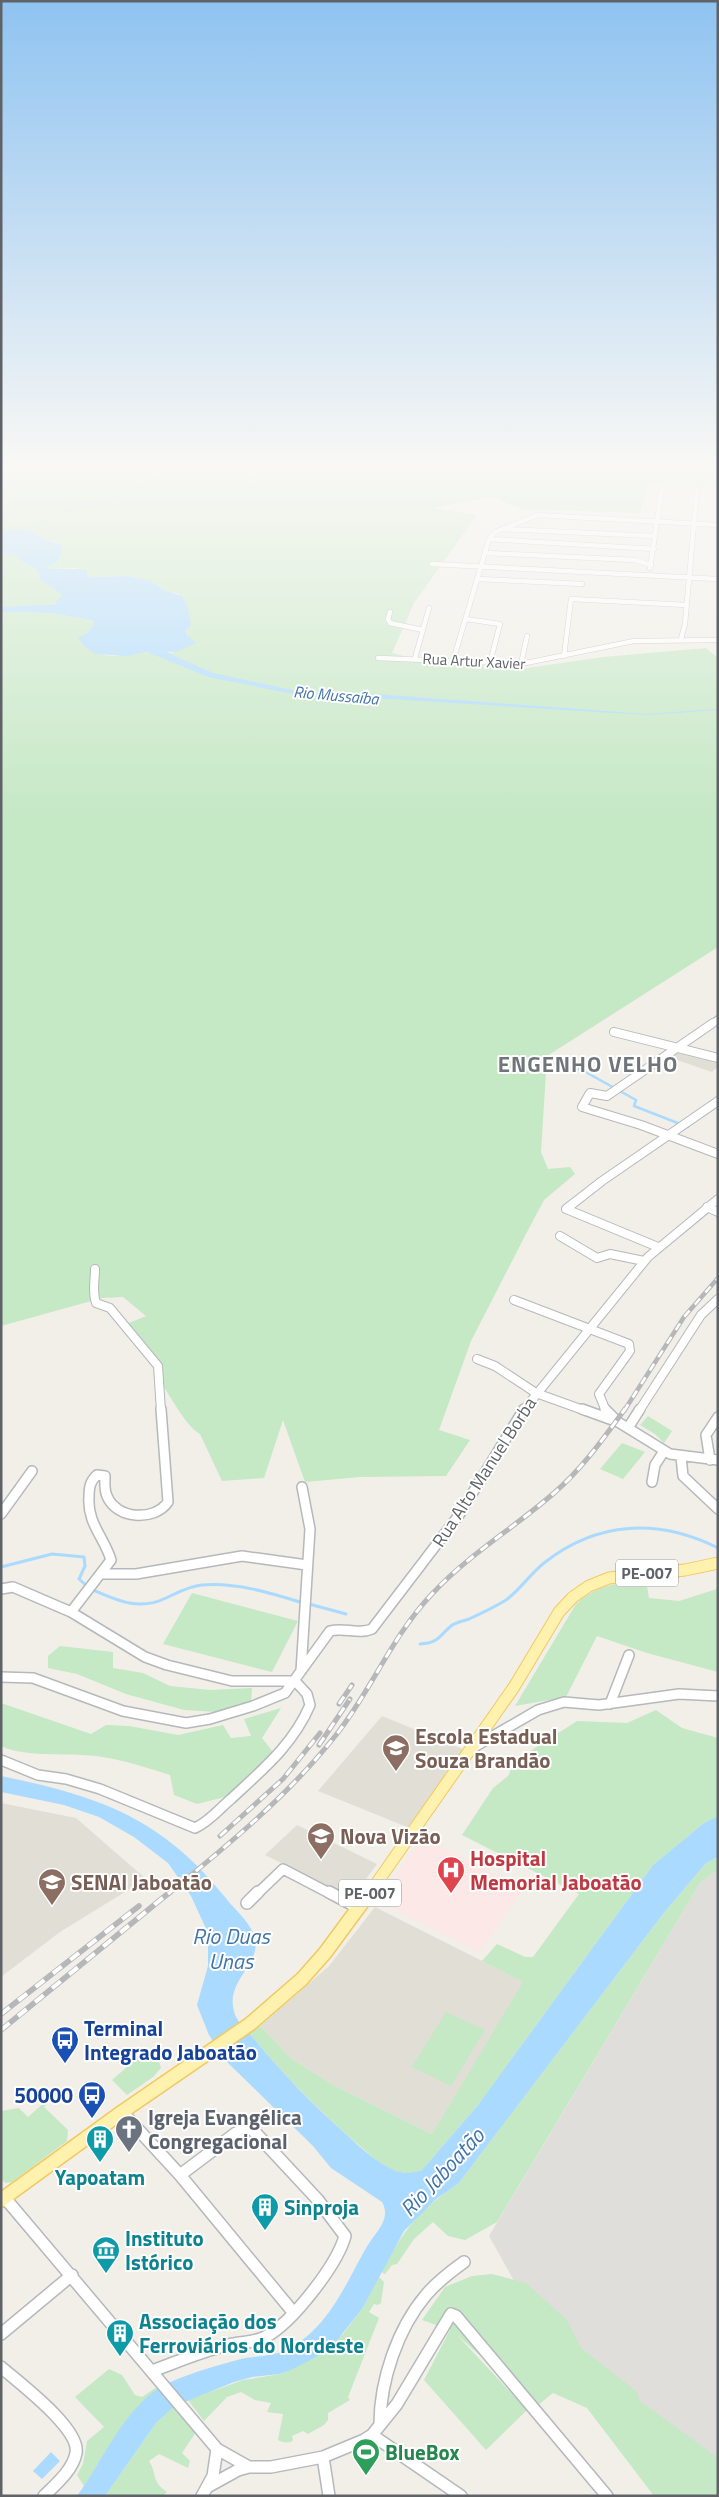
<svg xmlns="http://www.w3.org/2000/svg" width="719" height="2497" viewBox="0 0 719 2497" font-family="'Titillium Web',sans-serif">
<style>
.industrial{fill:#e0deda}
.education{fill:#e1ded6}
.medical{fill:#fce8e6}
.green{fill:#c5e8c5}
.water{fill:#aadaff}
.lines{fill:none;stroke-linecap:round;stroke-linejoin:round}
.stream-far2{stroke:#aadaff;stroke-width:1}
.stream-far1{stroke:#aadaff;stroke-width:2.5}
.stream{stroke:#aadaff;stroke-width:3}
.minor-far4-casing{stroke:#b5b8bc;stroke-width:5.5}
.minor-far3-casing{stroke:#b5b8bc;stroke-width:8}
.minor-far2-casing{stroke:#b5b8bc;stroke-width:10}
.minor-far1-casing{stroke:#b5b8bc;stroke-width:12}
.minor-casing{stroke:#b5b8bc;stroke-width:14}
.major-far1-casing{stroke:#f2c960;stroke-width:13}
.major-casing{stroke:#f2c960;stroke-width:16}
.minor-far4{stroke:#fff;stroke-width:4.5}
.minor-far3{stroke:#fff;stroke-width:5.5}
.minor-far2{stroke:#fff;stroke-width:8}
.minor-far1{stroke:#fff;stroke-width:9}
.minor{stroke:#fff;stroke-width:11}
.major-far1{stroke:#fff2af;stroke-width:11}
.major{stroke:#fff2af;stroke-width:13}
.rail-far2-casing{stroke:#b6b7b8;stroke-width:4.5}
.rail-far1-casing{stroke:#b6b7b8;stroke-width:5}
.rail-casing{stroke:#b6b7b8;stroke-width:5.5}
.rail-far2{stroke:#fff;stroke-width:2.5;stroke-dasharray:8;stroke-linecap:butt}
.rail-far1{stroke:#fff;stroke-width:3;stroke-dasharray:9;stroke-linecap:butt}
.rail{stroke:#fff;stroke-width:4;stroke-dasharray:11;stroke-linecap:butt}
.labels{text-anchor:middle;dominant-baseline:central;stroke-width:4;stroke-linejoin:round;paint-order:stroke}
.far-street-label{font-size:15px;fill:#5f6368;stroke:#fff}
.far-water-label{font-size:16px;font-style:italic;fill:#4174aa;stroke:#fff}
.shield{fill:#fff;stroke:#8f9295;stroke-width:1}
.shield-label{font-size:16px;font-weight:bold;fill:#5f6368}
.street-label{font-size:18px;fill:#5f6368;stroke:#fff}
.near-education-label{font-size:21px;font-weight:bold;fill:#785e54;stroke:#fff;text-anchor:start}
.near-health-label{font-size:21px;font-weight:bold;fill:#be3a42;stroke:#fff;text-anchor:start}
.near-transit-label{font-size:21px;font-weight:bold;fill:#164399;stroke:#fff;text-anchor:start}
.near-worship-label{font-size:21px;font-weight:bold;fill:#5b616d;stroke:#fff;text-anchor:start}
.near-culture-label{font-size:21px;font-weight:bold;fill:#0d838f;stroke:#fff;text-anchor:start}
.near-leisure-label{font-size:21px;font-weight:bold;fill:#27864d;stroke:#fff;text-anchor:start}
.district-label{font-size:22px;font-weight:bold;letter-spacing:1px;fill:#70757a;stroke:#fff}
.near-water-label{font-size:22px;font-style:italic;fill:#4174aa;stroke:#fff}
</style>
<rect width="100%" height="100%" fill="#f1efe8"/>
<path class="industrial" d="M 718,1870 L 718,2496 L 569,2379 L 489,2236 L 700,1883 Z"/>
<path class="education" d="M 677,1051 L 718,1061 L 718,1066 L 712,1072 L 671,1058 Z
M 382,1716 L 472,1753 L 417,1831 L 318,1791 Z
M 1,1803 L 76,1818 L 146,1879 L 60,1932 L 1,1977 Z
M 297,1825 L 377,1864 L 352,1898 L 265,1855 Z
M 375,1907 L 524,1982 L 432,2134 L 335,2086 L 292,2059 L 260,2026 L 329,1966 Z"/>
<path class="medical" d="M 423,1837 L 524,1888 L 479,1952 L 377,1901 Z"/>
<path class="green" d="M 1,467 L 718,467 L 718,488 L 648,485 L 640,513 L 522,509 L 491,497 L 433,508 L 477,515 L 414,603 L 392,653 L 415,659 L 521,669 L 603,657 L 706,648 L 718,658 L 718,947 L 547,1056 L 541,1152 L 548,1169 L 570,1167 L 575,1174 L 544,1200 L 527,1232 L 471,1341 L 439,1430 L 470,1440 L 446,1476 L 360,1477 L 305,1482 L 283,1420 L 264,1478 L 222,1481 L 200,1434 C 180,1424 143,1346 129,1323 L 146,1316 L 123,1297 L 102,1298 L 1,1326 L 1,612 L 50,613 L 92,620 L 94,624 L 88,632 L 79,638 C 104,672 138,646 172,653 L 189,638 C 181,624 192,608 179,594 L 164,590 L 153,582 L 128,576 L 93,577 L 88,576 L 87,572 L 76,568 L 49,569 L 46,566 C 56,561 60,558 63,548 L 59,543 L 48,541 L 28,530 L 1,531 Z
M 1,553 L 19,556 C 27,566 40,566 40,580 L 63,594 L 57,603 L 46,605 L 1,607 Z
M 648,1416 L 672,1431 L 664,1443 L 655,1434 L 640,1425 Z
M 622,1443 L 645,1452 L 623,1479 L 600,1469 Z
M 646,1580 L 649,1598 L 679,1601 L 717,1589 L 718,1582 L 718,1672 L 647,1653 L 597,1636 L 566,1697 L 515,1706 L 576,1604 C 597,1585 619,1582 646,1580 Z
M 192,1593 L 298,1621 L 272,1672 L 163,1644 Z
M 60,1646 L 113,1652 L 113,1668 L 143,1673 L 170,1686 L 210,1690 L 252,1688 L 251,1704 L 217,1712 L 184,1710 L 126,1694 L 77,1674 L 48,1668 L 48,1656 Z
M 1,1703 L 91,1734 L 106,1725 L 129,1726 L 178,1735 L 223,1725 L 231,1738 L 251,1736 L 244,1719 L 281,1708 L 262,1738 L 273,1752 L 248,1780 L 229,1796 L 197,1804 L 174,1795 L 170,1775 C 141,1766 113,1756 82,1755 C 60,1754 21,1756 1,1746 Z
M 656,1710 L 682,1728 L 718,1738 L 718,1816 L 704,1823 L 653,1865 L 478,2105 L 422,2170 C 414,2173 408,2174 399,2172 C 381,2167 367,2152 353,2140 C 315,2107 281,2072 249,2033 L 260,2026 L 292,2059 L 335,2086 L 432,2134 L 523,1982 L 482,1961 L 497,1944 L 525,1957 L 533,1957 L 579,1894 L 462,1835 L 493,1788 L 508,1776 L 515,1761 L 577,1721 L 627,1723 Z
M 718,1857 L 718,1870 L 700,1883 L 497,2222 L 465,2240 L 448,2236 L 433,2222 L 414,2239 L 397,2264 L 392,2265 L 385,2274 L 381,2272 C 405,2229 416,2212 458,2184 L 663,1914 L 706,1863 Z
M 446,2012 L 485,2030 L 451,2086 L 412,2067 Z
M 143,2053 L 150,2053 L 158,2058 L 161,2068 L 153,2077 L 127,2095 L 112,2080 Z
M 45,2102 L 47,2104 L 44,2107 L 68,2130 L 67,2141 L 12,2182 L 5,2183 L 1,2179 L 1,2111 L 19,2108 L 28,2117 Z
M 492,2274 L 526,2283 L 567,2320 L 581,2348 L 637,2392 L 639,2400 L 718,2458 L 718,2496 L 654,2496 L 587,2408 L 553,2393 L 537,2406 L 457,2335 L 527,2410 L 486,2450 L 424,2380 L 450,2330 L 422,2320 L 445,2287 L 472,2276 Z
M 378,2276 L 384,2282 L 381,2303 L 378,2305 L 374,2304 L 369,2312 L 379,2318 L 348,2397 L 350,2400 L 328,2413 L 328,2420 L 324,2425 L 308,2434 L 303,2431 L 292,2436 L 293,2441 C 289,2443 283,2443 278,2440 L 283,2414 L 267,2412 L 271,2403 L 255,2400 L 241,2392 L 227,2397 L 204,2421 L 188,2400 L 243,2380 L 281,2374 L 322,2354 L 343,2334 L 362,2309 Z
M 109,2369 L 122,2375 L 135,2395 L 142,2397 L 157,2387 L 159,2388 L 133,2412 L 84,2486 L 77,2475 L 83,2464 L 87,2441 L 104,2427 L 75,2397 Z
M 175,2406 L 196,2432 L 182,2453 L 190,2461 L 188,2468 L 159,2454 L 149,2461 C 158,2475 150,2480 167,2492 L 163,2496 L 105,2496 L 156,2423 Z"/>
<path class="water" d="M 11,529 L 28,530 L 48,541 L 62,545 L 62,554 L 56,563 L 47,566 L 49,569 L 81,569 L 86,570 L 88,576 L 93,577 L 128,576 L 151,581 L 164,590 L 182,596 L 187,605 L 191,625 L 186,630 L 187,635 L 196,643 L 176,652 L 166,652 L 213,673 L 311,694 L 374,694 L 646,714 L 718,709 L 718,710 L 647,715 L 373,698 L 308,697 L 208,677 L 147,652 L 126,656 L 96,654 L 85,647 L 78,638 L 88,632 L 94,624 L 92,620 L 50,613 L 1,612 L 1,607 L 55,604 L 62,594 L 40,580 C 40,567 31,567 21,561 L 18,556 L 1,553 L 1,531 Z
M 1,1776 C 98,1796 161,1817 225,1897 C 233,1908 248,1920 253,1933 C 267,1964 220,1980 236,2017 C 240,2025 249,2033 255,2040 C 283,2074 314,2106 347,2135 C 362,2149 377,2163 396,2171 C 405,2174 413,2173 422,2170 L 478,2105 L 653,1865 L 704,1823 L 718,1816 L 718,1857 L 706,1863 L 663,1914 L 458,2184 L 436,2199 L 404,2231 L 362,2309 L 335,2343 L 322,2354 L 293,2369 L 280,2374 L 252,2377 L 234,2382 L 175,2406 L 156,2423 L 105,2496 L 77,2496 C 103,2461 122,2412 159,2388 C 179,2376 218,2365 241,2359 C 253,2356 266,2357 278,2353 C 325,2336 344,2287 366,2248 C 375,2232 392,2220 382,2202 L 331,2168 L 313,2146 L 226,2061 L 209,2035 L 197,2005 L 208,1966 L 208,1933 L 191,1896 L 168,1863 L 134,1837 L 99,1817 L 64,1805 L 1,1792 Z
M 51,2452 L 60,2461 L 42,2479 L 33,2471 Z"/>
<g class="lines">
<path class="stream-far2" d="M 26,531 C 54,512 77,507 108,498 C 128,493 147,483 166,475 L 171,467"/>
<path class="stream-far1" d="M 552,1064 L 582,1070 L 636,1100 L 634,1106 L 688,1127"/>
<path class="stream" d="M 1,1567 L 52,1554 L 84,1557 L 85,1566 L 79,1579 L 88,1587
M 93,1590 C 118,1601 140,1611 166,1598 C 177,1593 189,1586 202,1585 C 235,1582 271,1593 303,1603
M 309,1604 L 346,1614
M 420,1644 C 439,1643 439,1636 451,1626 C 456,1622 464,1621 469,1619 C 482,1613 495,1607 506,1600 C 520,1590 530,1574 544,1563 C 597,1521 658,1518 718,1548"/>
<g class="minor-far4-casing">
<path id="minor-far4" d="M 504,529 L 654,536
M 489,539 L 654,549
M 486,553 L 635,560 L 651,565
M 432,564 L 718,579
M 650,568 L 662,488
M 478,579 L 582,584
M 390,612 L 388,619 L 390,623 L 423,630
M 466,619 L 500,624 L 490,663
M 681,639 L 685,624 L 697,490
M 564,656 L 571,599 L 686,605
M 378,658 L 521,664 L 634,641 L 718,640
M 415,658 L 429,608
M 453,661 L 489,539 L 495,532 L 538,515 L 718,525
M 521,664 L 527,636"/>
</g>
<g class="minor-far3-casing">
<path id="minor-far3" d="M 711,1024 L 718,1019"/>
</g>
<g class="minor-far2-casing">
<path id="minor-far2" d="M 713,1023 L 607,1096 L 590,1093 L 582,1107 L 641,1125 L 718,1154
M 614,1032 L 718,1058
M 707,1207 L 718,1212
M 560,1236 L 597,1258 L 610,1254 L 644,1261
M 658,1247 L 566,1209 L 602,1181 L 718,1101
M 95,1269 C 95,1282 92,1291 96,1303 L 110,1308 L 158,1366 L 161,1411
M 514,1300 L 629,1344 L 630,1351 L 599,1394 L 606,1411
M 477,1359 L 495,1366 L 536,1393 L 586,1411
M 523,1411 L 648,1257 L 718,1199
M 639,1411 L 701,1315 L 718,1299"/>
</g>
<g class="minor-far1-casing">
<path id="minor-far1" d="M 582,1409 L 618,1422 L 670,1454 L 718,1460
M 605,1409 L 615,1419
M 628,1428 L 640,1409
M 681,1457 L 683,1476 L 718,1509
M 710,1460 L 706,1435 L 718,1417
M 652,1482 L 655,1465 L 664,1451
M 1,1514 L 32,1471
M 101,1574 L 136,1574 L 242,1556 L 307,1565
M 1,1589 L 13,1587 L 71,1612 L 145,1657 L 167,1665 L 232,1681 L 295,1681 L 307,1694 L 310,1705 C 293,1745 262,1770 231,1799 C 219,1809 210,1821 195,1828 L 100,1789 L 66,1779 L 38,1775 L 1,1760
M 71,1612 L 111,1560 C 104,1537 87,1523 89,1497 C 89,1488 90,1481 97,1475 L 105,1476 C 105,1483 104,1490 107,1496 C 116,1519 154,1522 168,1502 L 161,1409
M 301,1671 L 310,1529 L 302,1487
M 1,1677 L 33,1678 L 123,1711 L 186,1723 L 210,1719 L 253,1706 L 285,1693 L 330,1631 C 344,1627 358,1635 372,1629 L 459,1515 L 524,1409
M 610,1704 L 629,1655
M 474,1747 L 538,1710 L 564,1702 L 599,1705 L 679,1694 L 718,1696
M 257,1894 L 283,1869 L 331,1894"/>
</g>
<g class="minor-casing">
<path id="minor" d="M 329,1892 L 359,1908
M 247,1903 L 258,1892
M 122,2112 L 180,2175 L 293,2312
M 5,2198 L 217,2449 L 249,2467 L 271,2467 L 323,2457 L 364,2440 L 372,2435 L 397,2404 L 451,2314 L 456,2316 L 607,2496
M 1,2334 L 72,2275
M 1,2367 C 18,2382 81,2429 76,2453 C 73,2470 56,2484 44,2496
M 152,2371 C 177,2362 202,2351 228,2345 C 241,2342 254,2343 265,2337 C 292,2323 337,2265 345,2236 L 318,2200 L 251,2128 L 236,2133 L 180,2175
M 380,2424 C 380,2380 398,2328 426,2295 C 437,2282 450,2272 464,2262
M 372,2435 L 461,2496
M 323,2457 L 329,2496
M 209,2486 L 238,2470 L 249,2467
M 202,2496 L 213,2476 L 217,2449"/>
</g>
<g class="major-far1-casing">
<path id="major-far1" d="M 369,1894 L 514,1687 L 559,1612 L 573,1597 L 589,1586 L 609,1578 L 685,1570 L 718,1563"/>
</g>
<g class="major-casing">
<path id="major" d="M 1,2200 L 122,2112 L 250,2024 L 302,1979 L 325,1953 L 370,1892"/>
</g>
<use href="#minor-far4" class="minor-far4"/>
<use href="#minor-far3" class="minor-far3"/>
<use href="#minor-far2" class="minor-far2"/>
<use href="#minor-far1" class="minor-far1"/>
<use href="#minor" class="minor"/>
<use href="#major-far1" class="major-far1"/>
<use href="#major" class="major"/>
<g class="rail-far2-casing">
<path id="rail-far2" d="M 624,1411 L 684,1317 L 718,1278"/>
</g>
<g class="rail-far1-casing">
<path id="rail-far1" d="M 339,1704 L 352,1685
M 319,1745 L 350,1699
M 220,1836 L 283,1779 L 320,1733
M 168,1894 C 228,1845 288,1796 336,1735 C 371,1691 392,1636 432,1594 C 468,1555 514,1528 554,1493 C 582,1469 603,1439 625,1409"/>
</g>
<g class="rail-casing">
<path id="rail" d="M 1,2014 L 139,1906
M 1,2030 L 170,1892"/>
</g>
<use href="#rail-far2" class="rail-far2"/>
<use href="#rail-far1" class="rail-far1"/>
<use href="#rail" class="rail"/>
</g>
<linearGradient id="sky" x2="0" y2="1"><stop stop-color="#8fc3f1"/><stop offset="0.57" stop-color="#f9f8f5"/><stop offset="1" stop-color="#f9f8f5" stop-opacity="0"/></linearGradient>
<rect width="719" height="817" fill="url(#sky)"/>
<defs>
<g id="school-pin" transform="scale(1.4375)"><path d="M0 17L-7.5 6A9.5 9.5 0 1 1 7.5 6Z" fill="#8d6e63" stroke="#fff"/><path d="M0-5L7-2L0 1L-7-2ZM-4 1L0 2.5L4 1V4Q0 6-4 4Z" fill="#fff"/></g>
<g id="hospital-pin" transform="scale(1.4375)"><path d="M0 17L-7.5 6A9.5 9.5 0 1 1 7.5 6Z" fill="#e0444e" stroke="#fff"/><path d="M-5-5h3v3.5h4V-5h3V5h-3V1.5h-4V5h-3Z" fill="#fff"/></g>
<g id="university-pin" transform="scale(1.4375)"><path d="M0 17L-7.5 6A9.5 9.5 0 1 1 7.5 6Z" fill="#8d6e63" stroke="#fff"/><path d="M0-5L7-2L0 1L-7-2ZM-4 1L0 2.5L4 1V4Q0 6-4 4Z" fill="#fff"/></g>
<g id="bus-pin" transform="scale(1.4375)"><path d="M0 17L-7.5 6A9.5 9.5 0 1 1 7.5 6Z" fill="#1a4fb4" stroke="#fff"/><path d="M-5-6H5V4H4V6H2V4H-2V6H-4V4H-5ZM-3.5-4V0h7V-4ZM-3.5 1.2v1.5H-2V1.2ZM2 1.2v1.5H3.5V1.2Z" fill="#fff"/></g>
<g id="church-pin" transform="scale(1.4375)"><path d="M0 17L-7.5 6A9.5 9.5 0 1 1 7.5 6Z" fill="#6b7280" stroke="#fff"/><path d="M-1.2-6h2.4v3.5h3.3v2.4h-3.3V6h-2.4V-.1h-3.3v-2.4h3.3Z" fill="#fff"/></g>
<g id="building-pin" transform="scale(1.4375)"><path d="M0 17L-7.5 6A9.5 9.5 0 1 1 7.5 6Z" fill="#0f9aa8" stroke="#fff"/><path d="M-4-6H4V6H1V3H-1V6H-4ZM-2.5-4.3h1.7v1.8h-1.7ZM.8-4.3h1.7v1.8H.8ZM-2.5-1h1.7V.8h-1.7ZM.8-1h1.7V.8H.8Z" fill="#fff"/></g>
<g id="museum-pin" transform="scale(1.4375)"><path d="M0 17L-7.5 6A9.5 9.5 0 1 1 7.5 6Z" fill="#0f9aa8" stroke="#fff"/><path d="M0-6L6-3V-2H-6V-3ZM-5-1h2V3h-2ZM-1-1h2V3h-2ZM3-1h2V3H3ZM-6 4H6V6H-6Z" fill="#fff"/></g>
<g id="stadium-pin" transform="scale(1.4375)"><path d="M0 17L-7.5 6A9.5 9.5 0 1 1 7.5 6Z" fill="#2e9e5b" stroke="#fff"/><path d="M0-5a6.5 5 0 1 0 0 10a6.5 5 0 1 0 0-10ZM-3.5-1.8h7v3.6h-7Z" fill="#fff"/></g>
</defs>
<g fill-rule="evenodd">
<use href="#school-pin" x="396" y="1748"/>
<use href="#school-pin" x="321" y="1836"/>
<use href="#hospital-pin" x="451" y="1870"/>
<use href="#university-pin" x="52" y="1882"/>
<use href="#bus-pin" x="65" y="2040"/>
<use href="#bus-pin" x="92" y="2095"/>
<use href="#church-pin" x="129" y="2129"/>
<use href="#building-pin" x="100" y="2139"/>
<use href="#building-pin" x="265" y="2207"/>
<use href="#museum-pin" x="106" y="2250"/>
<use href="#building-pin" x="120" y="2333"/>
<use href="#stadium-pin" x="366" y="2452"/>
</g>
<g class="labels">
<g class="far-street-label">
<text transform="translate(474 661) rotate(3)">Rua Artur Xavier</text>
</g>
<g class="far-water-label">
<text transform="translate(336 695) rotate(5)">Rio Mussaíba</text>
</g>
<g class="shield">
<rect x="616" y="1559.5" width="62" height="27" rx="4"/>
<rect x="339" y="1879.5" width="62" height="27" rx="4"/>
</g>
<g class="shield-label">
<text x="647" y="1573">PE-007</text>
<text x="370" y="1893">PE-007</text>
</g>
<g class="street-label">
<text transform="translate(484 1472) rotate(-57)">Rua Alto Manuel Borba</text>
</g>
<g class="near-education-label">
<text x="415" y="1736">Escola Estadual<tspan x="415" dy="24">Souza Brandão</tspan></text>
<text x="340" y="1836">Nova Vizão</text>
<text x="71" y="1882">SENAI Jaboatão</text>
</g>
<g class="near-health-label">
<text x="470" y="1858">Hospital<tspan x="470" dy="24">Memorial Jaboatão</tspan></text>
</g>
<g class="near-transit-label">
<text x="84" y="2028">Terminal<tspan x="84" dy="24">Integrado Jaboatão</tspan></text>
<text x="73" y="2095" text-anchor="end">50000</text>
</g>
<g class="near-worship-label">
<text x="148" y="2117">Igreja Evangélica<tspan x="148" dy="24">Congregacional</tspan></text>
</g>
<g class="near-culture-label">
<text x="100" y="2177" text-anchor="middle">Yapoatam</text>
<text x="284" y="2207">Sinproja</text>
<text x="125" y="2238">Instituto<tspan x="125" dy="24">Istórico</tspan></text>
<text x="139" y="2321">Associação dos<tspan x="139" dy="24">Ferroviários do Nordeste</tspan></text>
</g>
<g class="near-leisure-label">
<text x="385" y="2452">BlueBox</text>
</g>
<g class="district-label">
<text x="588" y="1064">ENGENHO VELHO</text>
</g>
<g class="near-water-label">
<text x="231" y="1936">Rio Duas<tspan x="231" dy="25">Unas</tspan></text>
<text transform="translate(442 2172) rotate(-47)">Rio Jaboatão</text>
</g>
</g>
<rect width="719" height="2497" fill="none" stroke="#5f6368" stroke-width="5"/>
</svg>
